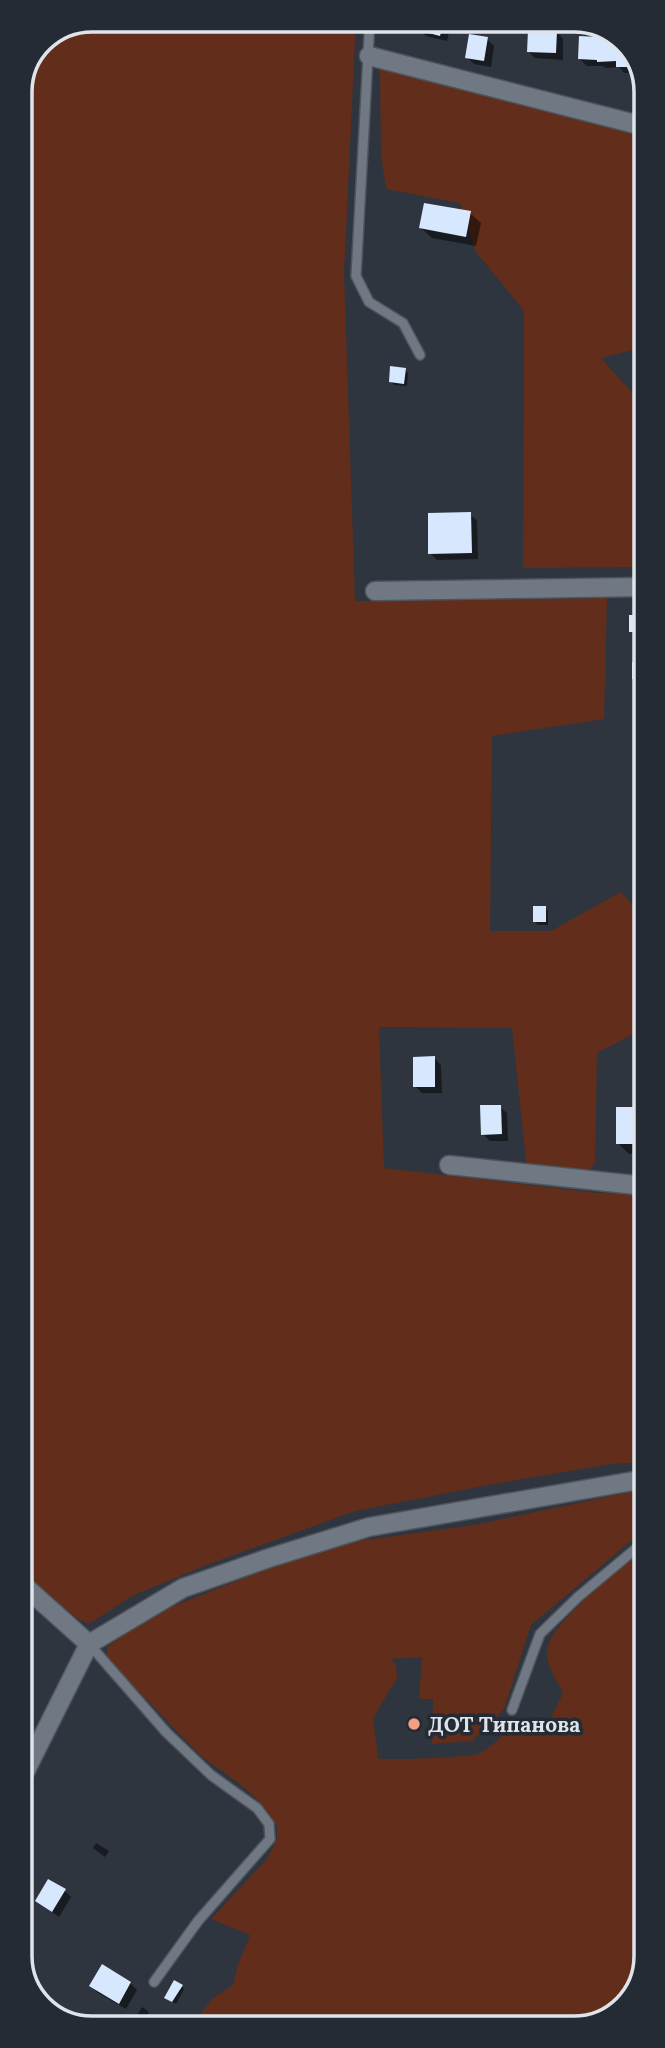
<svg xmlns="http://www.w3.org/2000/svg" width="665" height="2048" viewBox="0 0 665 2048" font-family="Lora,serif">
<style>
.green{fill:#622e1b}
.shadow{fill:#0007}
.building{fill:#d7e7fe}
.lines{fill:none;stroke-linecap:round;stroke-linejoin:round}
.service-casing{stroke:#4e545c;stroke-width:12}
.minor-casing{stroke:#4e545c;stroke-width:21}
.service{stroke:#707883;stroke-width:9}
.minor{stroke:#707883;stroke-width:18}
.poi-dot{fill:#f39f82;stroke:#242b34;stroke-width:2.5}
.labels{text-anchor:middle;dominant-baseline:central;stroke-width:7;stroke-linejoin:round;paint-order:stroke}
.poi-label{font-size:21px;font-weight:bold;fill:#dfe4ea;stroke:#242b34;text-anchor:start}
.rim{fill:none;stroke:#dfe4ea;stroke-width:3.5}
</style>
<rect width="100%" height="100%" fill="#2e353e"/>
<path class="green" d="M 92,19 L 356,19 L 344,273 L 355,601 L 607,598 L 604,719 L 492,736 L 490,931 L 551,931 L 621,892 L 638,912 L 637,1032 L 597,1053 L 595,1163 L 588,1171 L 527,1169 L 512,1028 L 379,1027 L 384,1168 L 597,1193 L 622,1191 L 645,1196 L 645,1462 L 611,1464 L 488,1485 L 355,1511 L 209,1564 L 132,1596 L 89,1624 L 75,1617 L 21,1571 L 19,87 L 41,40 Z
M 380,67 L 643,134 L 644,204 L 632,283 L 644,290 L 644,347 L 601,358 L 644,406 L 644,567 L 523,568 L 524,311 L 476,252 L 460,203 L 386,189 L 381,154 Z
M 645,1489 L 645,1529 L 531,1625 L 504,1709 L 472,1741 L 432,1744 L 433,1699 L 419,1699 L 422,1657 L 390,1659 L 396,1665 L 397,1678 L 373,1718 L 378,1758 C 385,1761 472,1757 478,1754 C 495,1746 506,1729 522,1720 L 547,1726 L 563,1693 C 557,1681 547,1666 547,1652 C 546,1626 624,1565 645,1546 L 646,1957 L 631,2001 L 592,2026 L 190,2028 L 212,1999 L 233,1985 L 238,1965 L 250,1935 L 211,1919 L 267,1859 L 277,1839 L 277,1826 L 258,1800 L 240,1784 L 201,1756 L 113,1665 L 107,1657 L 107,1647 L 153,1614 L 275,1566 L 350,1542 L 474,1525 Z"/>
<path class="shadow" d="M 421,19 L 452,19 L 447,41 L 426,36 L 419,29 Z
M 557,32 L 563,39 L 563,60 L 535,58 L 528,51 Z
M 581,38 L 622,40 L 636,61 L 635,73 L 624,73 L 619,67 L 606,68 L 603,66 L 587,66 L 580,59 Z
M 487,39 L 494,46 L 491,67 L 474,64 L 467,57 Z
M 470,213 L 481,223 L 476,246 L 432,238 L 421,228 Z
M 405,370 L 408,373 L 407,386 L 394,385 L 391,382 Z
M 470,514 L 477,521 L 478,559 L 437,560 L 430,553 Z
M 630,616 L 644,616 L 644,638 L 637,638 L 630,631 Z
M 633,664 L 644,664 L 644,685 L 640,685 L 633,678 Z
M 545,908 L 548,911 L 548,925 L 538,925 L 535,922 Z
M 434,1058 L 441,1065 L 442,1093 L 422,1093 L 415,1086 Z
M 500,1107 L 507,1113 L 508,1141 L 490,1141 L 483,1134 Z
M 645,1109 L 645,1154 L 629,1154 L 618,1143 Z
M 411,1721 L 417,1722 L 420,1725 L 420,1731 L 414,1731 L 411,1728 Z
M 96,1843 L 109,1851 L 105,1857 L 93,1848 Z
M 65,1891 L 71,1897 L 59,1917 L 37,1901 Z
M 22,1920 L 31,1928 L 22,1944 Z
M 102,1967 L 130,1983 L 137,1990 L 126,2009 L 98,1993 L 91,1986 Z
M 182,1986 L 184,1989 L 176,2004 L 169,2000 Z
M 142,2007 L 149,2012 L 145,2019 L 138,2014 Z"/>
<path class="building" d="M 420,19 L 444,19 L 440,36 L 417,30 Z
M 528,30 L 557,31 L 556,53 L 527,52 Z
M 469,34 L 488,37 L 484,61 L 465,58 Z
M 579,36 L 621,38 L 625,43 L 624,52 L 629,52 L 629,67 L 616,67 L 616,61 L 597,62 L 597,60 L 578,59 Z
M 424,203 L 471,211 L 466,237 L 419,228 Z
M 390,366 L 406,368 L 404,384 L 389,382 Z
M 471,512 L 472,553 L 428,554 L 428,513 Z
M 629,615 L 644,615 L 644,632 L 629,632 Z
M 632,662 L 644,662 L 644,679 L 632,679 Z
M 533,906 L 546,906 L 546,922 L 533,922 Z
M 435,1056 L 435,1087 L 413,1087 L 413,1057 Z
M 480,1105 L 501,1105 L 502,1134 L 481,1135 Z
M 616,1107 L 645,1107 L 645,1144 L 616,1144 Z
M 48,1879 L 66,1889 L 52,1912 L 35,1901 Z
M 102,1964 L 131,1982 L 119,2004 L 89,1986 Z
M 174,1980 L 183,1985 L 172,2002 L 164,1998 Z"/>
<g class="lines">
<g class="service-casing">
<path id="service" d="M 370,19 L 356,276 L 369,302 L 403,323 L 420,355
M 89,1644 L 166,1732 L 211,1775 L 257,1808 L 269,1824 L 270,1839 L 198,1921 L 154,1982
M 512,1710 L 540,1634 L 578,1597 L 645,1541"/>
</g>
<g class="minor-casing">
<path id="minor" d="M 369,56 L 643,126
M 375,591 L 644,587
M 449,1165 L 645,1186
M 21,1583 L 89,1644
M 21,1780 L 89,1644 L 183,1588 L 269,1558 L 369,1527 L 645,1479"/>
</g>
<use href="#service" class="service"/>
<use href="#minor" class="minor"/>
</g>
<circle class="poi-dot" cx="414" cy="1724" r="7"/>
<g class="labels">
<g class="poi-label">
<text x="428" y="1724">ДОТ Типанова</text>
</g>
</g>
<path d="M0 0H665V2048H0ZM92 32H574A60 60 0 0 1 634 92V1956A60 60 0 0 1 574 2016H92A60 60 0 0 1 32 1956V92A60 60 0 0 1 92 32Z" fill="#242b34" fill-rule="evenodd"/>
<path class="rim" d="M92 32H574A60 60 0 0 1 634 92V1956A60 60 0 0 1 574 2016H92A60 60 0 0 1 32 1956V92A60 60 0 0 1 92 32Z"/>
</svg>
